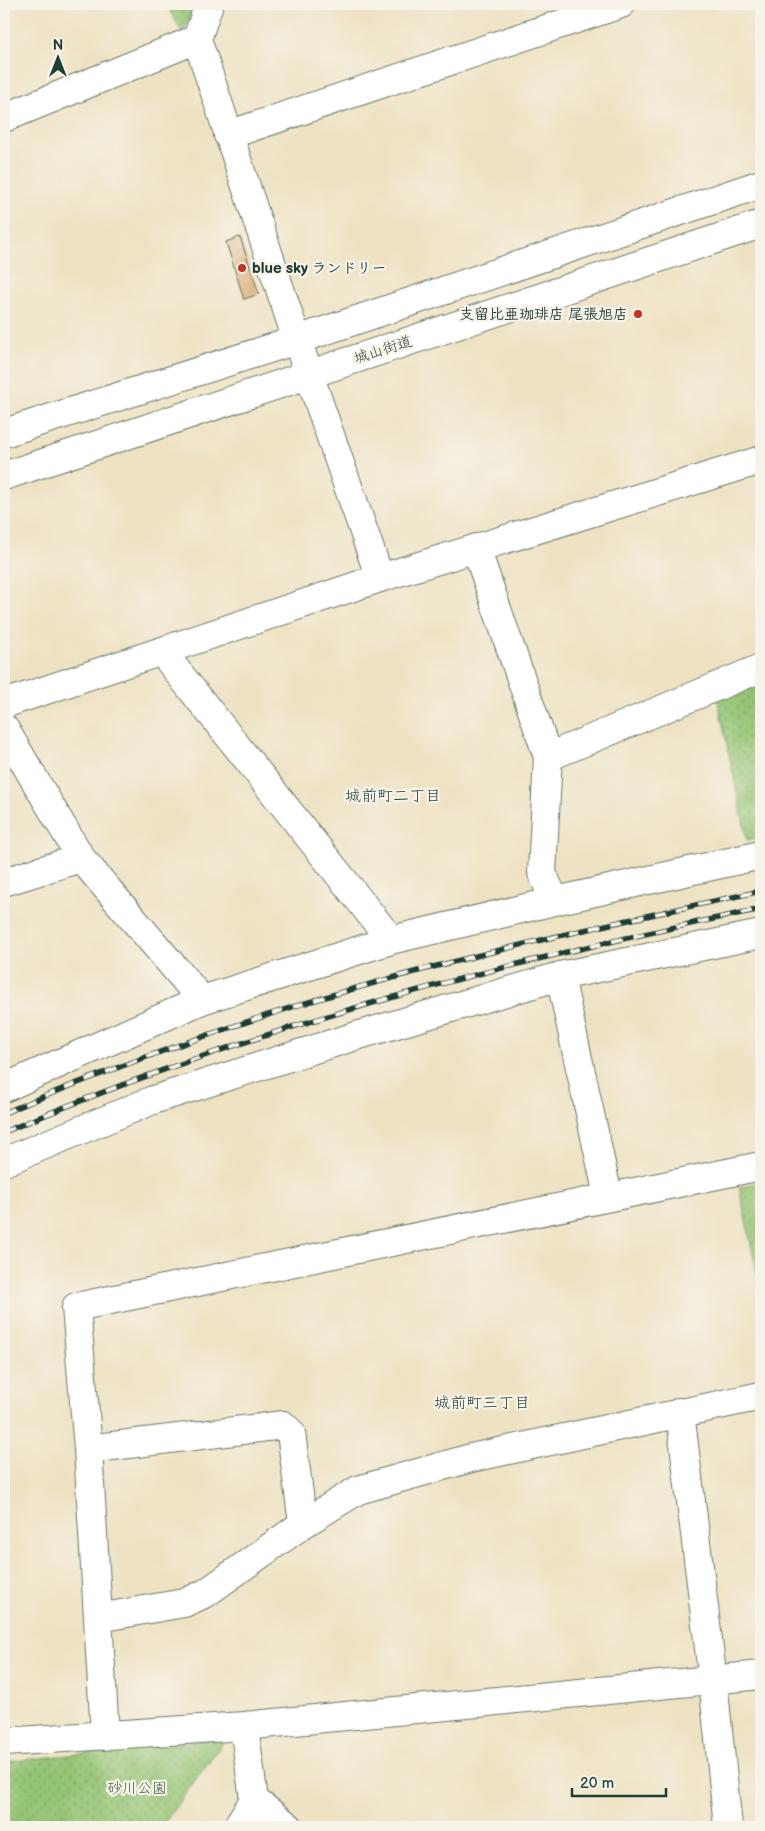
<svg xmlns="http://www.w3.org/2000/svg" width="765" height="1831" viewBox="0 0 765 1831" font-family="'Balsamiq Sans','Klee One',sans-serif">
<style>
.green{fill:url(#green-dots);stroke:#5a8054}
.building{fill:#d19e5e}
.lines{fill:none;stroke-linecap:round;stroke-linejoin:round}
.minor-casing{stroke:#677766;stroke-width:30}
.minor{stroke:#fff;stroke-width:28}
.rail-casing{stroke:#1f3d34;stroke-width:5.5}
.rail{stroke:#f7f3e8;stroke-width:4;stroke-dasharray:11;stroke-linecap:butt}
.poi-dot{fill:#c8321e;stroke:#f7f3e8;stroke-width:2}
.labels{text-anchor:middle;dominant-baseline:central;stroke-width:4.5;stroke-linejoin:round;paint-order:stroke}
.poi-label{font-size:15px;font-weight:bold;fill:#1f3d34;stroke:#f7f3e8;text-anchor:start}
.street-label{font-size:15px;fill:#1f3d34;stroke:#f7f3e8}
.park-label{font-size:15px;fill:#3c5f44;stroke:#f7f3e8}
.neighbourhood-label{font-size:16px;fill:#1f3d34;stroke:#f7f3e8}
</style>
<defs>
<pattern id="green-dots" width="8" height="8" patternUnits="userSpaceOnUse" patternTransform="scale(1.25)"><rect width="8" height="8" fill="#94c473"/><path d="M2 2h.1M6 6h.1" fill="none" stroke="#78a05f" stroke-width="1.8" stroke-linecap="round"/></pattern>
</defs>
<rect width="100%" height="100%" fill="#f7f3e8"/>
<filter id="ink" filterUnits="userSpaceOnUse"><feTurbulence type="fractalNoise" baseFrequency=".02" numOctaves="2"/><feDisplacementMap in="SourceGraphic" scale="10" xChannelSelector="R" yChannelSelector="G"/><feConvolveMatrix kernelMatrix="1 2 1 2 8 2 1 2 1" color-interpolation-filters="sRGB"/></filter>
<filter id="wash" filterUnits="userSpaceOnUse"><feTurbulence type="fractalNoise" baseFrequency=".0096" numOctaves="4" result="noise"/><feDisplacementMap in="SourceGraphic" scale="20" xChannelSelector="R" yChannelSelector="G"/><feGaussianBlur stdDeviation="1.12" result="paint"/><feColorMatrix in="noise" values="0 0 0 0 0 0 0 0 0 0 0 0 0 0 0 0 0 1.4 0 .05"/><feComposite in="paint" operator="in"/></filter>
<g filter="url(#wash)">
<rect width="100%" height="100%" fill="#eee2c3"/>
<path class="green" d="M 166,4 L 194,4 L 183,34 Z
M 761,681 L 761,837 L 747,840 L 717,697 Z
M 761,1182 L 761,1293 L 739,1187 Z
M 226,1738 L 161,1827 L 4,1827 L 4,1762 Z"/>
<g id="blocks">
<path class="building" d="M 240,237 L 259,294 L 244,299 L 226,242 Z"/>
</g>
</g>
<g filter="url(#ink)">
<use href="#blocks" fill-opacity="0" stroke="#677766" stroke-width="1"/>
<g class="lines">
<g class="minor-casing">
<path id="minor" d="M 209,4 L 197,39 L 297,340 L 380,578
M 4,118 L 197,39
M 228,135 L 621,4
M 4,433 L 297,340 L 761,184
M 4,476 L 761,224
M 476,548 L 548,757 L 542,873 L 555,901
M 162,652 L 391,940
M 4,704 L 380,578 L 761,460
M 4,728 L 81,858 L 202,1000
M 548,757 L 761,668
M 4,882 L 81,858
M 560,976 L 608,1196
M 4,1088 L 202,1000 L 391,940 L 555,901 L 761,855
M 4,1162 L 153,1100 L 356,1036 L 560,976 L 761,934
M 680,1412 L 713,1681 L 728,1827
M 88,1449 L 283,1425 L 291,1433 L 303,1524
M 98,1618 L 184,1603 L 206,1593 L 303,1524 L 358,1490 L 471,1458 L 761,1396
M 244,1726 L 254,1800
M 105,1736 L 88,1449 L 76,1307 L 761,1166
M 4,1742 L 244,1726 L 761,1675
M 237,1827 L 254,1800 L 289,1827"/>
</g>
<use href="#minor" class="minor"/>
<g class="rail-casing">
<path id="rail" d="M 4,1113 C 101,1072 201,1036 302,1004 C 453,958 607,924 761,891
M 4,1132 C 247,1029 503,962 761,909"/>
</g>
<use href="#rail" class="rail"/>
</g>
</g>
<g class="poi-dot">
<circle cx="242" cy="268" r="5"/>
<circle cx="638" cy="314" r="5"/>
</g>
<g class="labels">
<g class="poi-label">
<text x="252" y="268">blue sky ランドリー</text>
<text x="628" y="314" text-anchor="end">支留比亜珈琲店 尾張旭店</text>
</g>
<g class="street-label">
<text transform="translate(383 350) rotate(-18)">城山街道</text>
</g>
<g class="park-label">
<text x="137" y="1788">砂川公園</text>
</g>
<g class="neighbourhood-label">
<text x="393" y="796">城前町二丁目</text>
<text x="482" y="1403">城前町三丁目</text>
</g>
</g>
<rect width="765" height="1831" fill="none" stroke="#f7f3e8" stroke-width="20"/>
<g transform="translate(58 58)" stroke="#f7f3e8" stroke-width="4" paint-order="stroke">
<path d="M0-4L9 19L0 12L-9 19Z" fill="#1f3d34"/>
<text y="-8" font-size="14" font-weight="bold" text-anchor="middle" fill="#1f3d34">N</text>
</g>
<path d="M572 1788v8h94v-8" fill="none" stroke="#1f3d34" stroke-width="2.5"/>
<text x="580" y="1788" font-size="15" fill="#1f3d34" stroke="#f7f3e8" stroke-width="4" paint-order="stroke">20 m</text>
</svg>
